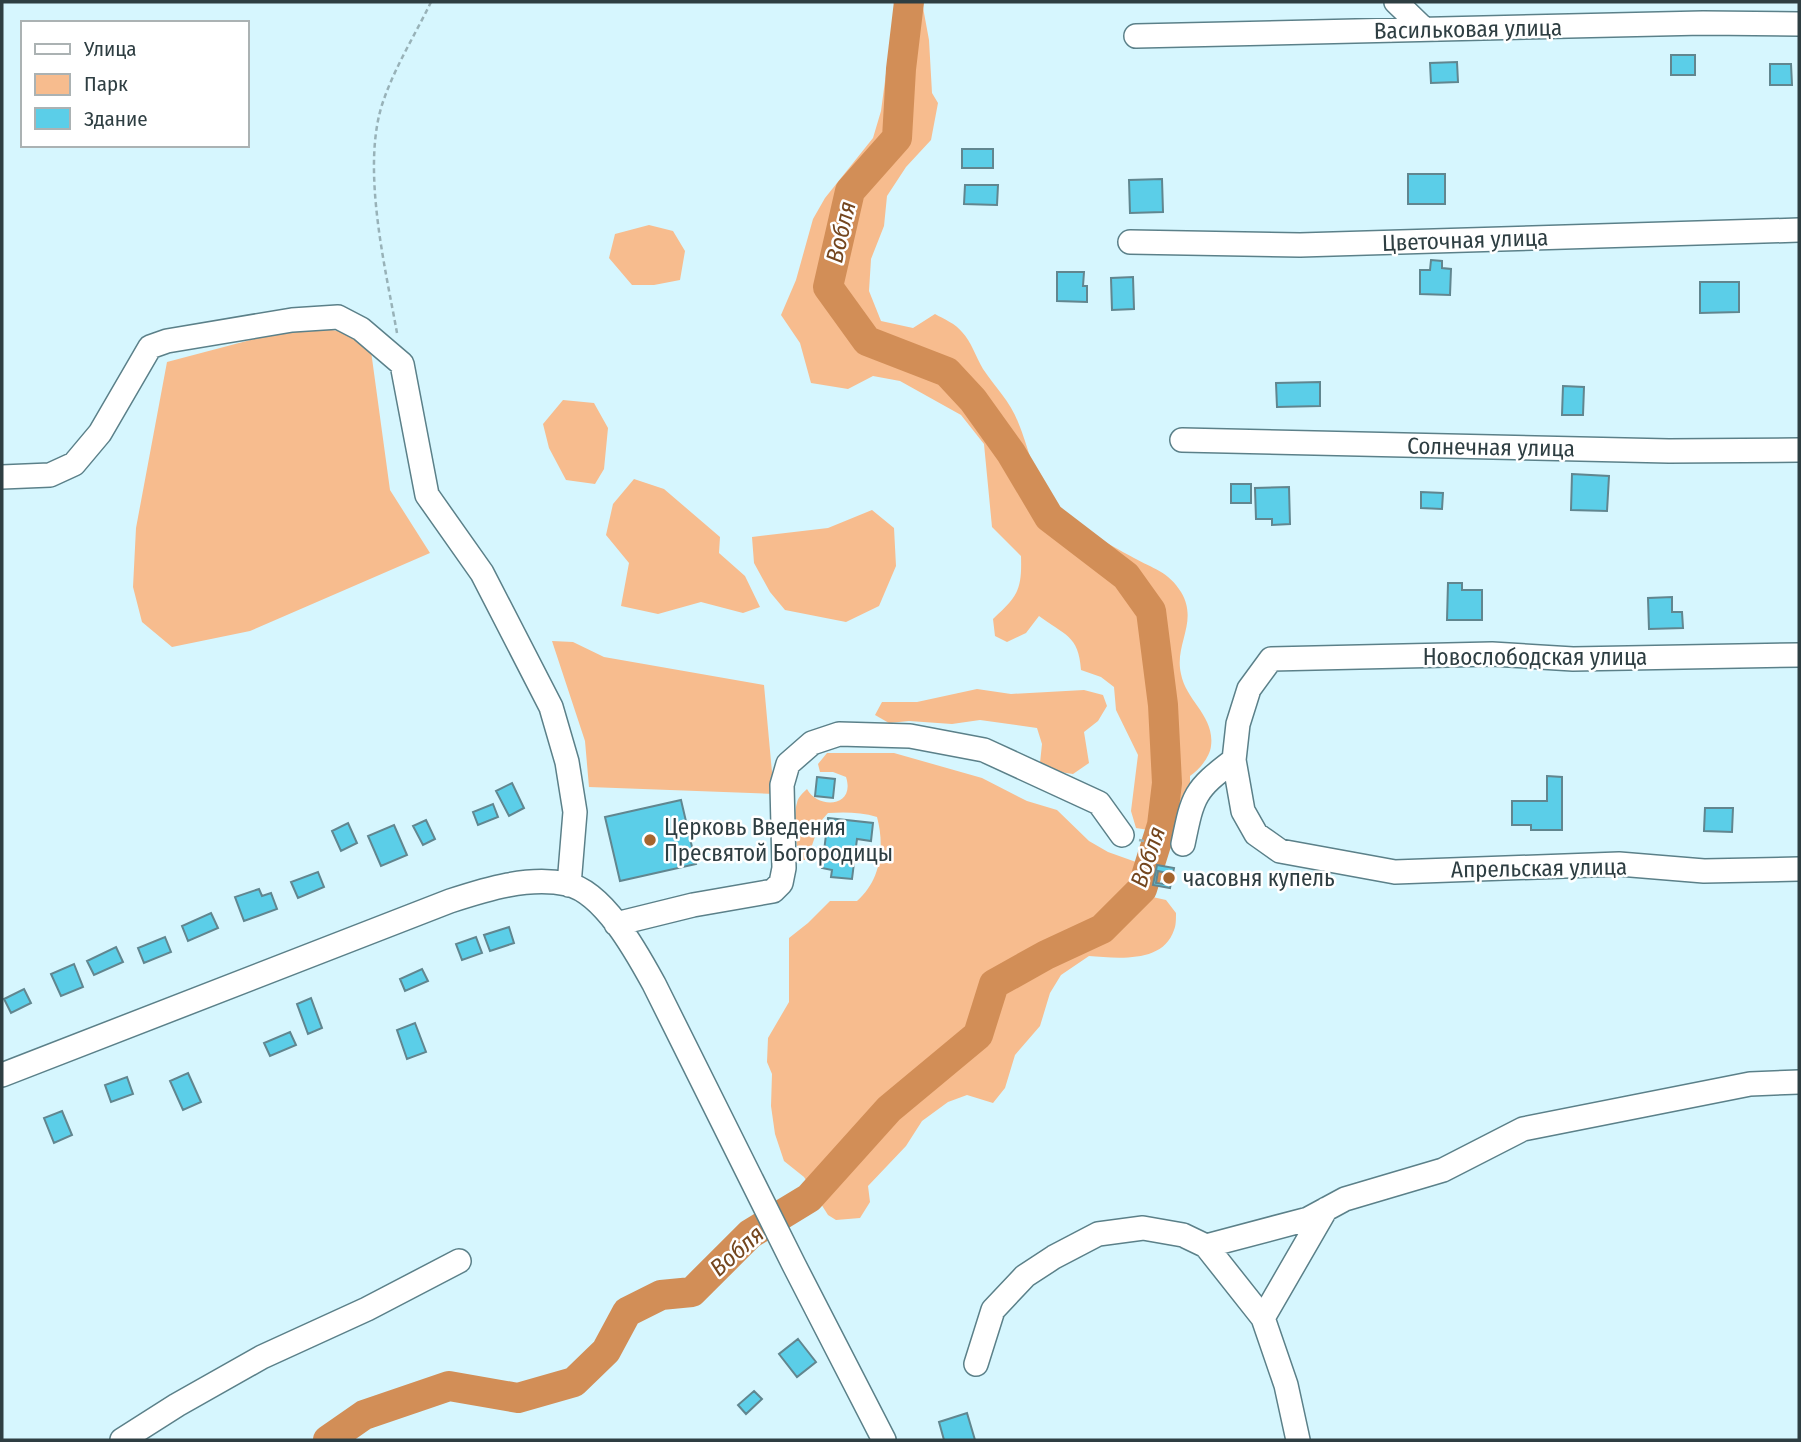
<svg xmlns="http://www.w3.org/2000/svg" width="1801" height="1442" viewBox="0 0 1801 1442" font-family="'Fira Sans Condensed',sans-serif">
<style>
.green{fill:#f7bc8e}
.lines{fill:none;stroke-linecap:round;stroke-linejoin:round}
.river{stroke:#d28e57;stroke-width:30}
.building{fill:#5bcee8;stroke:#61868f;stroke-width:2;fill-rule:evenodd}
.minor-casing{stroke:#5b8089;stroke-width:26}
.path{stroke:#98b2b8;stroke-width:2.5;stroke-dasharray:5 3.5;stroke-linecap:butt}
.minor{stroke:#fff;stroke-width:23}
.poi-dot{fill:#a5652e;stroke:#fff;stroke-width:2.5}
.labels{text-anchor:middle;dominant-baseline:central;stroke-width:5;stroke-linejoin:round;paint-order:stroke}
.street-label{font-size:23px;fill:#2e3e42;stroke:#fff}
.poi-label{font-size:23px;fill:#2e3e42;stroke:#fff;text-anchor:start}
.water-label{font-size:24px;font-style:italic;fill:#74461e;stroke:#fff}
</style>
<rect width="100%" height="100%" fill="#d6f6fe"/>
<path class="green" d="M 893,2 L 922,2 L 929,40 L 932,93 L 938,103 L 931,140 L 906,167 L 887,196 L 884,226 L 871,259 L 869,291 L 881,321 L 913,328 L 935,314 C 944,319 956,324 962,332 C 971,341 976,357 983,369 C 995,387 1010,401 1018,422 C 1030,451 1030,468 1050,495 C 1073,527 1100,539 1134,558 C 1152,568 1169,572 1181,592 C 1199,622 1174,644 1181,674 C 1186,701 1215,716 1211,746 C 1210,757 1199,770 1190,776 L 1190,790 L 1177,813 L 1173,829 L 1168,833 L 1136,828 L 1131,811 L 1138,755 L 1116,710 L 1114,687 L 1101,677 L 1081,670 C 1079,635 1064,635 1039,616 L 1026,633 L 1007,642 L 995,636 L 993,619 C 1018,596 1022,590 1021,556 L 992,527 L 984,444 L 961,415 L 900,381 L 873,376 L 848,389 L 811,383 L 800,343 L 781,315 L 796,280 L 813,219 L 825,198 L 873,138 L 881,111 L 895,6 Z
M 649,225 L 673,231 L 685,251 L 680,280 L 654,285 L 632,285 L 609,258 L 615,234 Z
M 303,326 L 346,332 L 371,351 L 390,490 L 430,553 L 250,631 L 172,647 L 142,622 L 133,587 L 136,528 L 167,362 Z
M 563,400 L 594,403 L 608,428 L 604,469 L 595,484 L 566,480 L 549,448 L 543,424 Z
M 634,479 L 664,489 L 720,537 L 719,553 L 745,576 L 760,607 L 743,613 L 701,602 L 658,614 L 621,606 L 629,563 L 606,535 L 613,504 Z
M 872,510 L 894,528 L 896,566 L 879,606 L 846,622 L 785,610 L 770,592 L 754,563 L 752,537 L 828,528 Z
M 552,641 L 573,642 L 604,657 L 764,685 L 774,794 L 589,787 L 585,741 Z
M 977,689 L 1011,694 L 1084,690 L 1103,695 L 1107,706 L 1098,721 L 1084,732 L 1089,763 L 1073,774 L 1053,771 L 1040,763 L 1042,744 L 1037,728 L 980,720 L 952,724 L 909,721 L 889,723 L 875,715 L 882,702 L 917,702 Z
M 827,753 L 894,753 L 982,778 L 1027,801 L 1057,810 L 1089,841 L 1108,852 L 1136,862 L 1138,878 L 1148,896 L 1166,900 L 1176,913 C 1176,919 1176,926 1174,930 C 1163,964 1116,958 1089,956 L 1061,975 L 1050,993 L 1040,1026 L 1015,1055 L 1005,1088 L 993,1103 L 967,1095 L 948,1102 L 922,1121 L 906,1146 L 868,1186 L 870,1202 L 860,1218 L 836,1220 L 828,1215 L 804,1177 L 784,1161 L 775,1134 L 771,1106 L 772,1074 L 767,1062 L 768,1038 L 789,1002 L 789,938 L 808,923 L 830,901 L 857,901 C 881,880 885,847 877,817 C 861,812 844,812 828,813 L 820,822 L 807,860 L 800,860 C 796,849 793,814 797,803 C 798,797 803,793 807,789 C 817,809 856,808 846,777 L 833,772 L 820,772 L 818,764 Z"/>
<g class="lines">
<path class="river" d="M 328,1440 L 364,1415 L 449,1386 L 518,1398 L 574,1382 L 606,1351 L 627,1312 L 661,1295 L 692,1292 L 750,1234 L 809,1198 L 889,1109 L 978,1035 L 994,984 L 1046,955 L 1102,929 L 1142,889 L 1162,825 L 1167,783 L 1163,705 L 1151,611 L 1126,576 L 1049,517 L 1011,453 L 973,400 L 947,372 L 867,341 L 828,287 L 850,191 L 897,138 L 901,69 L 909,2"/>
</g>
<path class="building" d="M 1671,55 L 1695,55 L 1695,75 L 1671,75 Z
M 1457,62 L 1458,82 L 1431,83 L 1430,63 Z
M 1770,64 L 1791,64 L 1792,85 L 1770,85 Z
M 962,149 L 993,149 L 993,168 L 962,168 Z
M 1408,174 L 1445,174 L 1445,204 L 1408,204 Z
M 1162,179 L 1163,212 L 1130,213 L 1129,180 Z
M 965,185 L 998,185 L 997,205 L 964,204 Z
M 1431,260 L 1442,261 L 1442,268 L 1451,269 L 1450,295 L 1420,294 L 1420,270 L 1430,270 Z
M 1057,272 L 1084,272 L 1083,286 L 1087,286 L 1087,302 L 1057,301 Z
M 1133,277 L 1134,309 L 1112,310 L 1111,278 Z
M 1700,282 L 1739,282 L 1739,312 L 1700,313 Z
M 1320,382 L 1320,406 L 1277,407 L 1276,383 Z
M 1563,386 L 1584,387 L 1583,415 L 1562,415 Z
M 1572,474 L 1609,476 L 1607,511 L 1571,510 Z
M 1231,484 L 1251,484 L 1251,503 L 1231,503 Z
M 1289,487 L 1290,524 L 1272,525 L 1272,519 L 1256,519 L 1255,488 Z
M 1421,492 L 1443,493 L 1442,509 L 1421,508 Z
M 1448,583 L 1462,583 L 1462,590 L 1482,590 L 1482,620 L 1447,620 Z
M 1672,597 L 1672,612 L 1682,612 L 1683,628 L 1649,629 L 1648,598 Z
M 1547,776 L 1562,777 L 1562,830 L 1531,830 L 1531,825 L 1512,825 L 1512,801 L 1547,801 Z
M 817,777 L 835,779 L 833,798 L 815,796 Z
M 512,783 L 524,808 L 509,816 L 496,791 Z
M 681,800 L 696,864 L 620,881 L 605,817 Z
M 493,804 L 498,817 L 478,825 L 473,812 Z
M 1705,808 L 1733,808 L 1732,832 L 1704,831 Z
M 828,818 L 873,823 L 871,841 L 857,839 L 852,879 L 831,877 L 832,870 L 822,868 Z
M 426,820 L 435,839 L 423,845 L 413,826 Z
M 348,823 L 357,843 L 341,851 L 332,831 Z
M 394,825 L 407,855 L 381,866 L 368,836 Z
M 1157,865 L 1174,868 L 1170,888 L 1153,885 ZM 1158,871 L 1167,873 L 1164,884 L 1156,883 Z
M 318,872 L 324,887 L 298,898 L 291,882 Z
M 259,889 L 262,896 L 271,893 L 277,909 L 244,921 L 235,897 Z
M 211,913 L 218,928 L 188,941 L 182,926 Z
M 509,927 L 514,943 L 490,951 L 484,935 Z
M 165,937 L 171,952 L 144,963 L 138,948 Z
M 476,937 L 482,953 L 462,960 L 456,944 Z
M 116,947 L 123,962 L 94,975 L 87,961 Z
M 74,964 L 83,987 L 61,996 L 51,974 Z
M 422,969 L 428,981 L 405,991 L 400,979 Z
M 24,989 L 31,1003 L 11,1013 L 4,999 Z
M 311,998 L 322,1028 L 308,1034 L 297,1004 Z
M 415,1023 L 426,1052 L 407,1059 L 397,1030 Z
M 290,1032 L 296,1045 L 270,1056 L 264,1043 Z
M 188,1073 L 201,1102 L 183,1110 L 170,1081 Z
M 127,1077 L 133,1094 L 111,1102 L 105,1085 Z
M 62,1111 L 72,1135 L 54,1143 L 44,1118 Z
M 798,1339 L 816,1362 L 797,1377 L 779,1354 Z
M 754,1391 L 762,1399 L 746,1414 L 738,1405 Z
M 967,1413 L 975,1440 L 944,1440 L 939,1422 Z"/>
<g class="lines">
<g class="minor-casing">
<path id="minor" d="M 1396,2 L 1424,29
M 1136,36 L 1703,23 L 1799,24
M 1130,242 L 1300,245 L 1799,230
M 1182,440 L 1669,451 L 1799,450
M 2,477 L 50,475 L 74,464 L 100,433 L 150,347 L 167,341 L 292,320 L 338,317 L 361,329 L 402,364 L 427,495 L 482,573 L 551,707 L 567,762 L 575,812 L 569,885
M 1799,655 L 1573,659 L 1492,654 L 1271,659 L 1249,689 L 1238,724 L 1234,760 L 1243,811 L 1256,834 L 1280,851 L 1395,872 L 1619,864 L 1704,871 L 1799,869
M 1183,844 C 1193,795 1194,790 1234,760
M 616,924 L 693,905 L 773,891 L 781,883 L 784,868 L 782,785 L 788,764 L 812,743 L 839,734 L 910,736 L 984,750 L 1099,803 L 1122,835
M 2,1075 L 450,901 C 487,889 528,876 567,884 C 604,892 637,953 654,984 L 794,1265 L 884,1440
M 1206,1246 L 1263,1318
M 976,1364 L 993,1310 L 1025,1276 L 1054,1257 L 1098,1234 L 1143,1228 L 1183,1235 L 1206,1246 L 1308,1219 L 1345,1199 L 1443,1170 L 1523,1129 L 1750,1084 L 1799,1082
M 122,1440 L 177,1405 L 262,1357 L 367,1309 L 459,1261
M 1298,1440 L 1286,1385 L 1263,1318 L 1326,1209"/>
</g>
<path class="path" d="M 397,333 C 385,266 360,164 384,99 C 396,65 416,33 431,2
M 1139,840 L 1163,845"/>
<use href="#minor" class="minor"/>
</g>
<g class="poi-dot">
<circle cx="650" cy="840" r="7"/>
<circle cx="1169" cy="878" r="7"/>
</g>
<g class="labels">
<g class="street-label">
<text transform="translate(1468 29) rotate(-1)">Васильковая улица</text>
<text transform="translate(1465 240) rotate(-2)">Цветочная улица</text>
<text transform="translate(1491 447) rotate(1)">Солнечная улица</text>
<text x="1535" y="657">Новослободская улица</text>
<text transform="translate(1539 868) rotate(-1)">Апрельская улица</text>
</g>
<g class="poi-label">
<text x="664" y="827">Церковь Введения<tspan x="664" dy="26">Пресвятой Богородицы</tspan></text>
<text x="1183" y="878">часовня купель</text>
</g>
<g class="water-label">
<text transform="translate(841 232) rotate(-77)">Вобля</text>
<text transform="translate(1148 857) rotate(-71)">Вобля</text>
<text transform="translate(737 1251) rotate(-41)">Вобля</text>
</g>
</g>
<rect width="1801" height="1442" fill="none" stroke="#2e3e42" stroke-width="7"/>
<rect x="21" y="21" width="228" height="126" fill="#ffffff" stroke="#abb2b3" stroke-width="2"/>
<rect x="35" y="44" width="35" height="10" fill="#ffffff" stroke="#abb2b3" stroke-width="2"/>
<text x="84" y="56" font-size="21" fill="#2e3e42">Улица</text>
<rect x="35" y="74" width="35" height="21" fill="#f7bc8e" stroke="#abb2b3" stroke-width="2"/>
<text x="84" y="91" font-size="21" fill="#2e3e42">Парк</text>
<rect x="35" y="108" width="35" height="21" fill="#5bcee8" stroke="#abb2b3" stroke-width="2"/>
<text x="84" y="126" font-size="21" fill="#2e3e42">Здание</text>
</svg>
